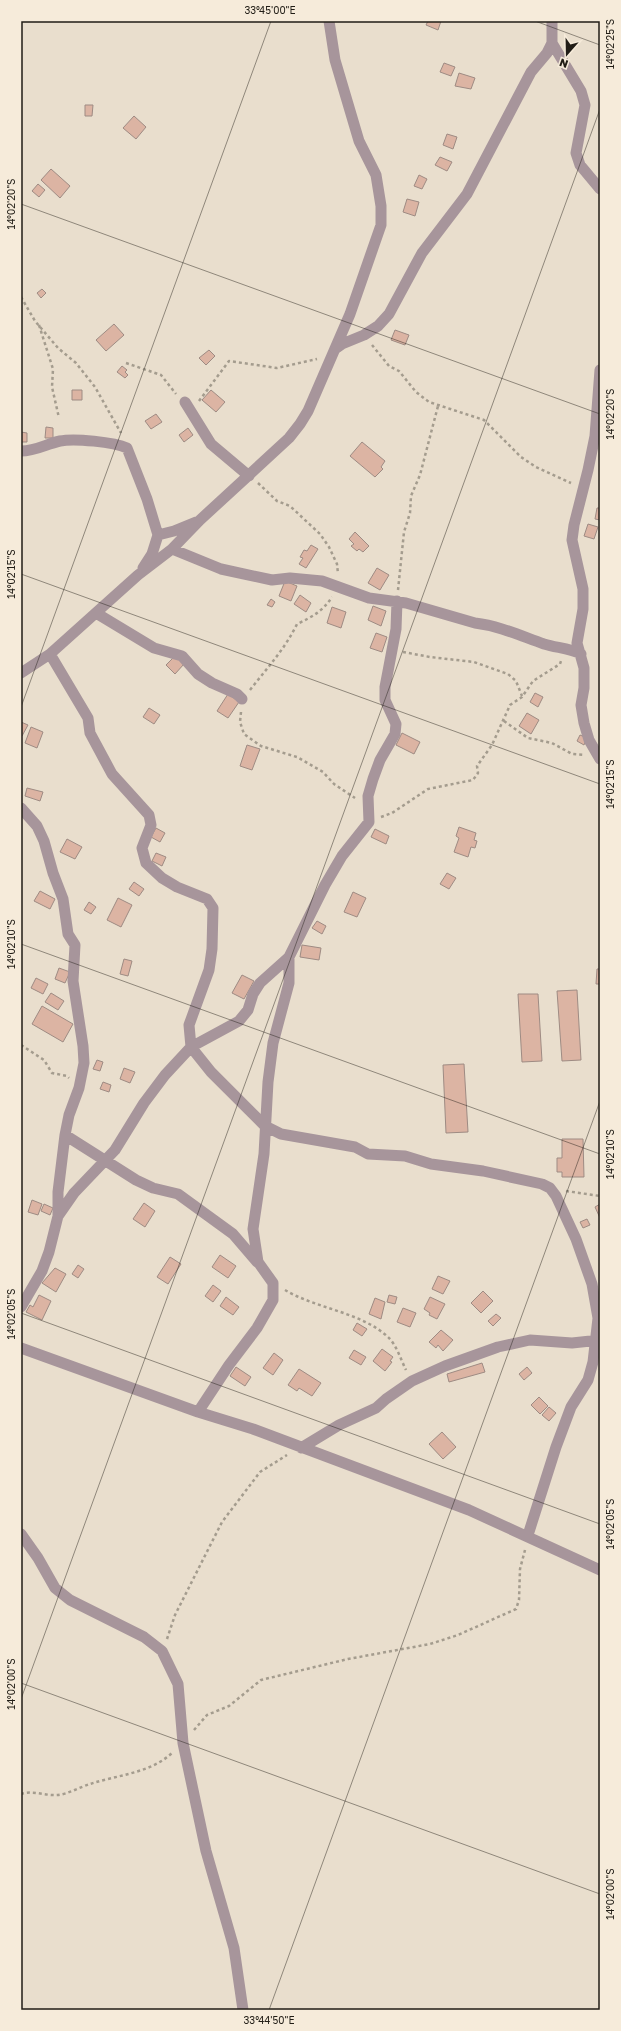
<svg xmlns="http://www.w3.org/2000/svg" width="621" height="2031" viewBox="0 0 621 2031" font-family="'Golos Text',sans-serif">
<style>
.building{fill:#dcb4a3;stroke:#9e8b83}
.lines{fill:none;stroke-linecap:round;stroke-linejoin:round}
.path{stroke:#a49c8e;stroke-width:2.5;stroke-dasharray:3 3;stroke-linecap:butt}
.minor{stroke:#a7959b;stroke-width:11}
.ticks{fill:none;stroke:#211d16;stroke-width:1;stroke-opacity:0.45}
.neatline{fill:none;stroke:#211d16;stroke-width:1.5}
.ticks-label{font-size:10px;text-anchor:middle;fill:#211d16}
</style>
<rect width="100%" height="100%" fill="#e9decd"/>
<path class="building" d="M 428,21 L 441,21 L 438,30 L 426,25 Z
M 444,63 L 455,67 L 451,76 L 440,72 Z
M 459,73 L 475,78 L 471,89 L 455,86 Z
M 85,105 L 93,105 L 92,116 L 85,116 Z
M 134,116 L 146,127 L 136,139 L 123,128 Z
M 447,134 L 457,137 L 453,149 L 443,145 Z
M 440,157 L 452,162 L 447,171 L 435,165 Z
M 51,169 L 70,186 L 60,198 L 41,180 Z
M 419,175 L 427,179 L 422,189 L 414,186 Z
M 38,184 L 45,190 L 39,197 L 32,191 Z
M 407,199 L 419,202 L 415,216 L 403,212 Z
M 42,289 L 46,293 L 41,298 L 37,293 Z
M 114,324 L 124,335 L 106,351 L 96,340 Z
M 395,330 L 409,335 L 405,345 L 391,340 Z
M 209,350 L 215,356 L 206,365 L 199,358 Z
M 122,366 L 127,370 L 125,372 L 128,375 L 125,378 L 117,372 Z
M 72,390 L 82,390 L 82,400 L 72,400 Z
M 211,390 L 225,402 L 216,412 L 202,400 Z
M 156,414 L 162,422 L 151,429 L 145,421 Z
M 46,427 L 53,428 L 53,438 L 45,438 Z
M 188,428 L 193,435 L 184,442 L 179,435 Z
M 21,432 L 27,433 L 27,442 L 21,442 Z
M 362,442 L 385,461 L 381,467 L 383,469 L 375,477 L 350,456 Z
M 597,508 L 600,508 L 600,520 L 595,519 Z
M 588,524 L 598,527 L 594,539 L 584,536 Z
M 355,532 L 369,546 L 363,552 L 359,549 L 357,551 L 351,546 L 354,544 L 349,539 Z
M 311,545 L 318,549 L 306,568 L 299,564 L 303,558 L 300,557 L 304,550 L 307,551 Z
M 377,568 L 389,575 L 380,590 L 368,583 Z
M 285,581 L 297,586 L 291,601 L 279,596 Z
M 300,595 L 311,603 L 306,612 L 294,604 Z
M 271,599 L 275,602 L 272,607 L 267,605 Z
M 373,606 L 386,611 L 381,626 L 368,620 Z
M 332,607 L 346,612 L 341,628 L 327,623 Z
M 376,633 L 387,637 L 382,652 L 370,648 Z
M 175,656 L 184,664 L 175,674 L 166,665 Z
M 535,693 L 543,697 L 538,707 L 530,702 Z
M 228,694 L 239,702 L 228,718 L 217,711 Z
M 149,708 L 160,715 L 154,724 L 143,717 Z
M 527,713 L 539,720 L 531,734 L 519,726 Z
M 21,722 L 28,725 L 22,736 L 21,736 Z
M 31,727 L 43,732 L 37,748 L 25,743 Z
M 402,733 L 420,742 L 414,754 L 396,745 Z
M 580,735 L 587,738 L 584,745 L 577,741 Z
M 247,745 L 260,749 L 252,770 L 240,766 Z
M 27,788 L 43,792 L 40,801 L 25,796 Z
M 459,827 L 476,833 L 474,840 L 477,841 L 475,848 L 471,847 L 468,857 L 454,852 L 459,838 L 456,836 Z
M 156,828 L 165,833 L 160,842 L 151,837 Z
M 375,829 L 389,836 L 386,844 L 371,837 Z
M 67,839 L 82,847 L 75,859 L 60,852 Z
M 156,853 L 166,857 L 162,866 L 152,861 Z
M 447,873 L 456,878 L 449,889 L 440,884 Z
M 134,882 L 144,889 L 139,896 L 129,889 Z
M 40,891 L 55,899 L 50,909 L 34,901 Z
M 353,892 L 366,898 L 357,917 L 344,912 Z
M 118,898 L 132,905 L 121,927 L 107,920 Z
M 89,902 L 96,907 L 91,914 L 84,910 Z
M 317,921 L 326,926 L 322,934 L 312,928 Z
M 302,945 L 321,948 L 319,960 L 300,957 Z
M 124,959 L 132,961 L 128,976 L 120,974 Z
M 59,968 L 70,972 L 65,983 L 55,979 Z
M 597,969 L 600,969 L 600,984 L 596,984 Z
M 242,975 L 254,981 L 244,999 L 232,993 Z
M 36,978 L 48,984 L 43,994 L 31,988 Z
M 577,990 L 581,1060 L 562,1061 L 557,991 Z
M 51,993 L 64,1001 L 58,1010 L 45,1002 Z
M 518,994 L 538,994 L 542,1061 L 522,1062 Z
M 42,1006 L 73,1024 L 63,1042 L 32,1024 Z
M 97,1060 L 103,1062 L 100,1071 L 93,1069 Z
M 464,1064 L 468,1132 L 446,1133 L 443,1065 Z
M 124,1068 L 135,1072 L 130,1083 L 120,1079 Z
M 103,1082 L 111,1085 L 109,1092 L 100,1089 Z
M 562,1139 L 583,1139 L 584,1177 L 562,1177 L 562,1172 L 557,1172 L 557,1158 L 562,1158 Z
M 32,1200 L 42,1204 L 38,1215 L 28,1212 Z
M 144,1203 L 155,1211 L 145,1227 L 133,1219 Z
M 44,1204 L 53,1208 L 50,1215 L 41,1211 Z
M 600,1204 L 600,1218 L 595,1207 Z
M 587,1219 L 590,1225 L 583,1228 L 580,1222 Z
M 220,1255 L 236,1266 L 228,1278 L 212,1267 Z
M 170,1257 L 181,1264 L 168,1284 L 157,1277 Z
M 78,1265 L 84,1269 L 78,1278 L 72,1274 Z
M 55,1268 L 66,1274 L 56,1292 L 42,1283 Z
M 438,1276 L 450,1281 L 443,1294 L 432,1289 Z
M 213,1285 L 221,1291 L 213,1302 L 205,1296 Z
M 483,1291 L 493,1301 L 481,1313 L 471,1303 Z
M 39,1295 L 51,1301 L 42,1320 L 26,1312 L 30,1305 L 33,1307 Z
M 389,1295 L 397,1297 L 395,1304 L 387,1302 Z
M 226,1297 L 239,1307 L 233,1315 L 220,1306 Z
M 430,1297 L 445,1304 L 437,1319 L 429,1315 L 430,1313 L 424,1309 Z
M 375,1298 L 385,1302 L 381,1319 L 369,1314 Z
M 403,1308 L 416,1313 L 410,1327 L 397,1322 Z
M 496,1314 L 501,1318 L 493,1326 L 488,1321 Z
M 357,1323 L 367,1329 L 362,1336 L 353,1330 Z
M 441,1330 L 453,1340 L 443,1351 L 438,1345 L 436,1348 L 429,1342 Z
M 382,1349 L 393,1357 L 390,1361 L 392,1362 L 385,1371 L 373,1361 Z
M 354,1350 L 366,1357 L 361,1365 L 349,1358 Z
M 274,1353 L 283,1360 L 273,1375 L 263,1368 Z
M 482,1363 L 485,1372 L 449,1382 L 447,1374 Z
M 236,1367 L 251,1377 L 245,1386 L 230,1376 Z
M 527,1367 L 532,1373 L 524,1380 L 519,1374 Z
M 299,1369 L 321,1383 L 312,1396 L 299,1388 L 297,1391 L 288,1385 Z
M 539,1397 L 548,1406 L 540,1414 L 531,1405 Z
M 549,1407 L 556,1413 L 549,1421 L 542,1415 Z
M 442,1432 L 456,1447 L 443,1459 L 429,1444 Z"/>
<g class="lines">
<path class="path" d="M 21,297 L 35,321 L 58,348 L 76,363 L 95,387 L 121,433
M 39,325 L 53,369 L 52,387 L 59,418
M 372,345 L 389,366 L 399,371 L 416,392 L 429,402 L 484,420 L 521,457 L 536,467 L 571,483
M 126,363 L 161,375 L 176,394
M 199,401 L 229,361 L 277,368 L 317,359
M 258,483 L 277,501 L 290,506 L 320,534 L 329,547 L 337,564 L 338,574
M 398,590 L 404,532 L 410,513 L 411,496 L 420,475 L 438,406
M 403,652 L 430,657 L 474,662 L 508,674 L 516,681 L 522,696
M 250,690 C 267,668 285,649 297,624 C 312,617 323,611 332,597
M 241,712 L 240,722 L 244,734 L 261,746 L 297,757 L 323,772 L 334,784 L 355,798
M 504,721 L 528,738 L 552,743 L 572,754 L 584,755
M 381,817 L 392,813 L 428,789 L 473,780 L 478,773 L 477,766 L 492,745 L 510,705 L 522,697 L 533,681 L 560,664 L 561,661
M 21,1045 L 44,1060 L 52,1073 L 67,1076 L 69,1078
M 566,1191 L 600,1196
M 285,1290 C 317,1309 361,1312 388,1337 C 396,1344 401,1360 406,1370
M 167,1639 L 175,1615 L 222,1522 L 260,1472 L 287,1455
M 194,1730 L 207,1715 L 229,1706 L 261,1680 L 348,1659 L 430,1644 L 458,1635 L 516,1609 L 519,1600 L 520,1569 L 525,1550
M 21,1794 C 33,1790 45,1796 58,1795 C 68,1794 80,1787 90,1784 C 117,1775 152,1773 173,1752"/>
<path class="minor" d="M 552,43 L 581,91 L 585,105 L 576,153 L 580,165 L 600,189
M 335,349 L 342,344 L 364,335 L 378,326 L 389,314 L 422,253 L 467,194 L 531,72 L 547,53 L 552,43 L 552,21
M 600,370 L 595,436 L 588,470 L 574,525 L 572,540 L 583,589 L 583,609 L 577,643 L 584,668 L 584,688 L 581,705 L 584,723 L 589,740 L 600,759
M 185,402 L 211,444 L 249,476
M 21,451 C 36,451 46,444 60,441 C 74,438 114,442 127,448 L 147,499 L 158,535 L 152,554 L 143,568
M 158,535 L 174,531 L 196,522
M 172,549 L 221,569 L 272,580 L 290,578 L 322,581 L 369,598 L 406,603 L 475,623 C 500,626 521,636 544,644 C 557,648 569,648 581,654
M 96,613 L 154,648 L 182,656 L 198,674 L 212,683 L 237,694 L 242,699
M 50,654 L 88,718 L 90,733 L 112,774 L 149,815 L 151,825 L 142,848 L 146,863 L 162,878 L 177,887 L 207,899 L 213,908 L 212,949 L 209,970 L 189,1025 L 191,1047 L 211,1072 L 265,1126 L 281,1134 L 355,1147 L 368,1154 L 405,1156 L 431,1164 L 483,1171 L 542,1184 L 550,1188 L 556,1196 L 576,1239 L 592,1284 L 598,1318 L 593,1362 L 588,1380 L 571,1407 L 556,1447 L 528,1535
M 21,673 L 50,654 L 138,575 L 172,549 L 200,520 L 289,438 L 300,424 L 308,411 L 350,314 L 381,225 L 381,206 L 376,175 L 359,141 L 335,60 L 329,21
M 21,808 L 37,826 L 44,841 L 53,873 L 63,899 L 68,934 L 75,945 L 73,981 L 83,1046 L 84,1063 L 79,1088 L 69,1115 L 65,1135 L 58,1192 L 58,1216 L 49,1252 L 42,1271 L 21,1307
M 65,1135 L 136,1180 L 153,1188 L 178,1194 L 233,1234 L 257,1262
M 58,1216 L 74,1193 L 115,1150 L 144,1103 L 165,1075 L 191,1047 L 239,1021 L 248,1010 L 253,994 L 260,983 L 289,957
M 21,1348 L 198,1412 L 253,1429 L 469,1510 L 600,1570
M 198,1412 L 229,1365 L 257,1328 L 273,1300 L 273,1283 L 258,1262 L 253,1229 L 264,1154 L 268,1082 L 273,1043 L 289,983 L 289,957 L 325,885 L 342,856 L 369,822 L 368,796 L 373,779 L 380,760 L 395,734 L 396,724 L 385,700 L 385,687 L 396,629 L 397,601
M 301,1448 L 339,1425 L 376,1408 L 386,1399 L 412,1381 L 445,1366 L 498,1347 L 530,1340 L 572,1343 L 600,1340
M 21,1534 L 38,1558 L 55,1588 L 70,1600 L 144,1637 L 162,1651 L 178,1684 L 183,1743 L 206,1851 L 234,1948 L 243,2010"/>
</g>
<path class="ticks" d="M 535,21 L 600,45M 21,204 L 600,414M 21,574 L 600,784M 21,707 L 271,21M 21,944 L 600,1154M 21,1313 L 600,1524M 21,1683 L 600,1894M 21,1699 L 600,109M 269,2010 L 600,1101"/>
<rect width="621" height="2031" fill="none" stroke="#f6ebda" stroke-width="44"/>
<g transform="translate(567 54) rotate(200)" stroke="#f6ebda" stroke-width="3" paint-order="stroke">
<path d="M0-3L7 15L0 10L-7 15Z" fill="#211d16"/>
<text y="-6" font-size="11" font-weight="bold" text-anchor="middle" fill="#211d16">N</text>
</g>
<rect x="22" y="22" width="577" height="1987" class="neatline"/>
<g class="ticks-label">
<text x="270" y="14">33°45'00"E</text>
<text transform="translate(610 44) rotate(-90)" y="4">14°02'25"S</text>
<text transform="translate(11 204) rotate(-90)" y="4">14°02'20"S</text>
<text transform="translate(610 414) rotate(-90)" y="4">14°02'20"S</text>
<text transform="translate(11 574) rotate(-90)" y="4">14°02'15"S</text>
<text transform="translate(610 784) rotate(-90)" y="4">14°02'15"S</text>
<text transform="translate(11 944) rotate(-90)" y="4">14°02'10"S</text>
<text transform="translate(610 1154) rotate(-90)" y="4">14°02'10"S</text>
<text transform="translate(11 1314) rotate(-90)" y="4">14°02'05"S</text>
<text transform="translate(610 1524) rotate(-90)" y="4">14°02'05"S</text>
<text transform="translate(11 1684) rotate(-90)" y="4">14°02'00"S</text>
<text transform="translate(610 1894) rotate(-90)" y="4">14°02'00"S</text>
<text x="269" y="2024">33°44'50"E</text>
</g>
</svg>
